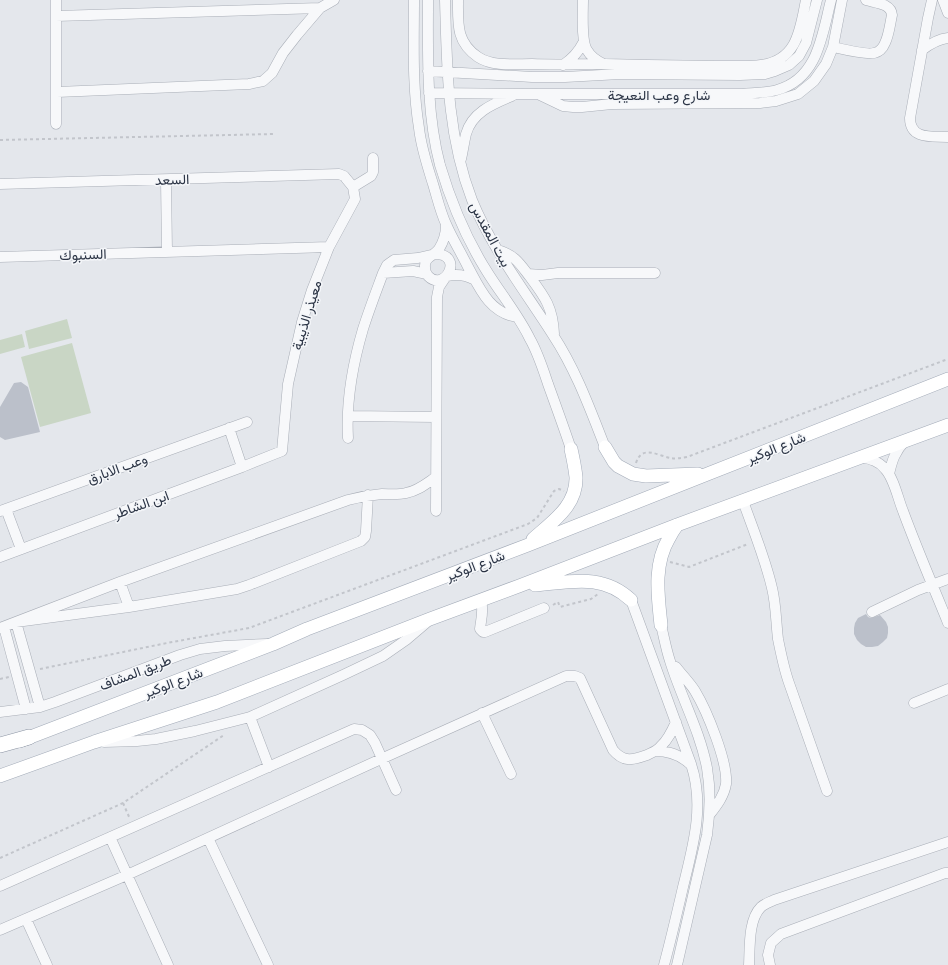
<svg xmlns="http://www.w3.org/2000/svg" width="948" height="965" viewBox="0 0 948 965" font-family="'Titillium Web',Vazirmatn,sans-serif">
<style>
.green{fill:#c9d6c5}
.building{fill:#bbc0ca}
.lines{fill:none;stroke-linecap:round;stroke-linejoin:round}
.minor-casing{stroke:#a9aeb7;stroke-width:11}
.major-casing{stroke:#a3abb8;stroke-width:14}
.highway-casing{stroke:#8b94a3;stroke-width:16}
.path{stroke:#c2c5cb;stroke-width:2;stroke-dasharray:3 3;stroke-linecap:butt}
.minor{stroke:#f7f8fa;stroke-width:10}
.major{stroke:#fff;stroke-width:13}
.highway{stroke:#fff;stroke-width:15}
.labels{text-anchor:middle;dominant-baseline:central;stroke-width:3;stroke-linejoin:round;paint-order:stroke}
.street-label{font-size:14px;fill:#2b3445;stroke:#f4f6f9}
</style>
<rect width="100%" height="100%" fill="#e4e7ec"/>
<path class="green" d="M 67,319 L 72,338 L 29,349 L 25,331 Z
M 22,334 L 25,347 L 0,354 L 0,340 Z
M 72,343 L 91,413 L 40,427 L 21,357 Z"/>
<path class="building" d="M 21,382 L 28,387 L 40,432 L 5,440 L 0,437 L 0,407 L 14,383 Z
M 866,614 L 868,617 L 871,618 L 880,615 L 886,622 L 888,627 L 888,633 L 887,638 L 883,642 L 878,646 L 872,647 L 866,647 L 861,644 L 857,640 L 854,634 L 854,628 L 855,623 L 858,618 Z"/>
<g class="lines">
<g class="minor-casing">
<path id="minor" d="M 56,0 L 56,124
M 414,0 C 414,43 412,85 419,128 C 421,147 427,165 433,184 C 437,197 440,211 446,224 C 452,238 460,251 467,265 C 479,287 489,313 517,317
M 428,0 C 428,55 426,112 440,165 C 451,202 466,238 486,270 C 500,293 518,314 530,339 C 538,353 543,369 548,384 C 556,406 564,428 571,449
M 445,0 C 447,69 447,135 472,200 C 492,249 525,291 553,335 C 576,370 590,409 605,447
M 458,0 C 458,24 456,42 478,57 C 493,67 515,64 532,64 C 556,65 581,64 605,64 C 650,65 695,66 740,66 C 747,66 754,66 761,65 C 798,60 800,29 806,0
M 583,0 C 583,12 581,41 587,50 C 591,57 597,61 604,64
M 932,0 L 928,18 L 910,118 C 910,140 932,136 948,137
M 943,0 L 948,13
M 56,16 L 320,8
M 833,47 C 842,49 865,55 874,53 C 879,52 883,48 885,43 C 889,35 890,24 892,15 C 891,3 875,3 866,0
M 922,50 C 930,44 938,39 948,38
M 563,65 C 572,59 578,53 583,43
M 428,71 L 532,77 L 565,77 L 620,74 L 740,75 L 765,74 L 775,71 L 789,65 L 799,56 L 806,43 L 817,0
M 57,92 L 249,84 L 263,81 L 272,73 L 283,53 L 297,35 L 320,8 L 334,0
M 429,93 L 538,94 L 743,94 C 754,93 766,93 777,90 C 818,79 822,35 831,0
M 540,95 L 563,106 L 573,107 L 582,107 L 612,104 L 760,103 L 776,101 L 798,94 L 814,81 L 826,64 L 833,47 L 842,0
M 461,159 C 463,151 464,142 466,134 C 472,112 493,104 512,96
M 166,180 L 167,252
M 0,184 L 339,174 L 344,176 L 353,187 L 355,199 L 329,247 L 312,290 L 302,322 L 288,384 L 282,451 L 242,467 L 0,557
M 353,187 L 371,176 L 373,172 L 373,158
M 498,250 C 515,255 520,264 530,277 C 545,297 553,308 554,334
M 435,254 C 465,254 445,293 428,276 C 426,274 425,271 425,267 C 424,257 434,256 439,249 C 444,241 446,233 446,225
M 0,257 L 329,247
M 383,273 L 413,271 L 427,274
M 528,274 L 542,275 L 558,273 L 655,273
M 447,276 C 457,274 466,275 475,280
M 348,416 L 436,417
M 229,428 L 242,467
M 348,438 C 346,402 353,363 363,329 C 369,310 376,292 383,273 L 387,265 L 394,260 L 418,258 L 431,255
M 861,457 C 870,459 879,461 885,469 C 894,478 898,499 903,511 C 917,549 933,586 948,623
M 889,474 C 892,461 895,451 905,441
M 743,501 C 753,529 765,558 772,588 C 776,604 776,622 778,639 C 781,654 784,669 789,683 L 827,791
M 6,509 L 21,549
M 0,511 L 247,422
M 436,511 L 437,297 L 439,287 L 445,278
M 120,582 L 129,607
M 481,600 C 484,611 481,619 480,629 L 483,632 L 485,632 L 544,608
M 631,600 L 691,764 C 705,806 693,846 683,887 C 677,913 671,939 664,965
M 872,612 L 918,590 L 948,579
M 661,625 C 664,637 666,649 670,661 C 681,697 700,731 707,768 C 711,791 710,813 707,835 L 677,965
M 4,627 L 26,709
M 0,628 L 120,582 L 348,500 C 359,497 370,495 382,494 C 390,494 399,495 406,493 C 418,491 427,483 436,477
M 676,667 C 682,675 690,683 695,691 C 707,711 728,762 726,784 C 724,796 717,805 710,814
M 914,703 L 948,689
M 40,707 L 16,622 L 129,607 L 237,589 L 249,585 L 361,541 L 365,537 L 366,531 L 368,495
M 0,712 L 40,707 L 55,702 L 180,655 L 200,649 L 225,646 L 267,644
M 482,713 L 511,774
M 250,717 L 269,767
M 104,742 L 137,741 L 156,739 L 195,731 L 250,717 L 343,675 L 383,656 L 406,640 L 426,623
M 656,751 C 669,751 680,755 690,764
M 110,837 L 168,965
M 208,838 L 268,965
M 0,886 L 354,729 L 362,730 L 370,735 L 375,743 L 396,790
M 26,919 L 47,965
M 0,930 L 127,875 L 381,759 L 566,676 L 575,676 L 580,678 L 613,750 C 624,763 633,760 647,755 C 653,752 657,751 661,746 C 668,740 672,731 676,722
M 749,965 C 750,948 748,920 761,907 C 764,904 770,902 774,900 L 948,842
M 770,965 L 768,955 L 771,943 L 781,934 L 945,873 L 948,873"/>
</g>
<g class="major-casing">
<path id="major" d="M 605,447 L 614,462 L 618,466 L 633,474 L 646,476 L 698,474
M 533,539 C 552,522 577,506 576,477 C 575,468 573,458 571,449
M 535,585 C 571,582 602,573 631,600
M 661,625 C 658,596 653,565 669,538 C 671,534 674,529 677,525
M 20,741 L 273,644 L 307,629 L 528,545 L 710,473 L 948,379
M 0,776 L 94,742 L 217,702 L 430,619 L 519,586 L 677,525 L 948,425"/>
</g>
<g class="highway-casing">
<path id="highway" d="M 0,745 L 29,737"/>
</g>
<path class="path" d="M 0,140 L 274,134
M 636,463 C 642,444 658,456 671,458 C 676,459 681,458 687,457 L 948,359
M 670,562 L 689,567 L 748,544
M 553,605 L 558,602 L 560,607 L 591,599 L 598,594
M 40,669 L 167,643 L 249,628 L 528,524 L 537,518 L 554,491 L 559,489 L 564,491
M 0,679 L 9,677
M 123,803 L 130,819
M 0,858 L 123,803 L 224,735"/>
<use href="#minor" class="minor"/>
<use href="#major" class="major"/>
<use href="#highway" class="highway"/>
</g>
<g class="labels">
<g class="street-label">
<text x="659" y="94">شارع وعب النعيجة</text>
<text transform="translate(172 179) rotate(-2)">السعد</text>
<text transform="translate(491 234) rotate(62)">بيت المقدس</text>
<text transform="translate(83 254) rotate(-2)">السنبوك</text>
<text transform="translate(306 315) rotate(-73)">معيذر الذيبية</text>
<text transform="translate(776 447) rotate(-22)">شارع الوكير</text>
<text transform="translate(117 468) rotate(-20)">وعب الابارق</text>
<text transform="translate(141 504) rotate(-20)">ابن الشاطر</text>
<text transform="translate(475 565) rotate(-21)">شارع الوكير</text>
<text transform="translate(135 672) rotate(-21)">طريق المشاف</text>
<text transform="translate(173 682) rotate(-21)">شارع الوكير</text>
</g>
</g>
</svg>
